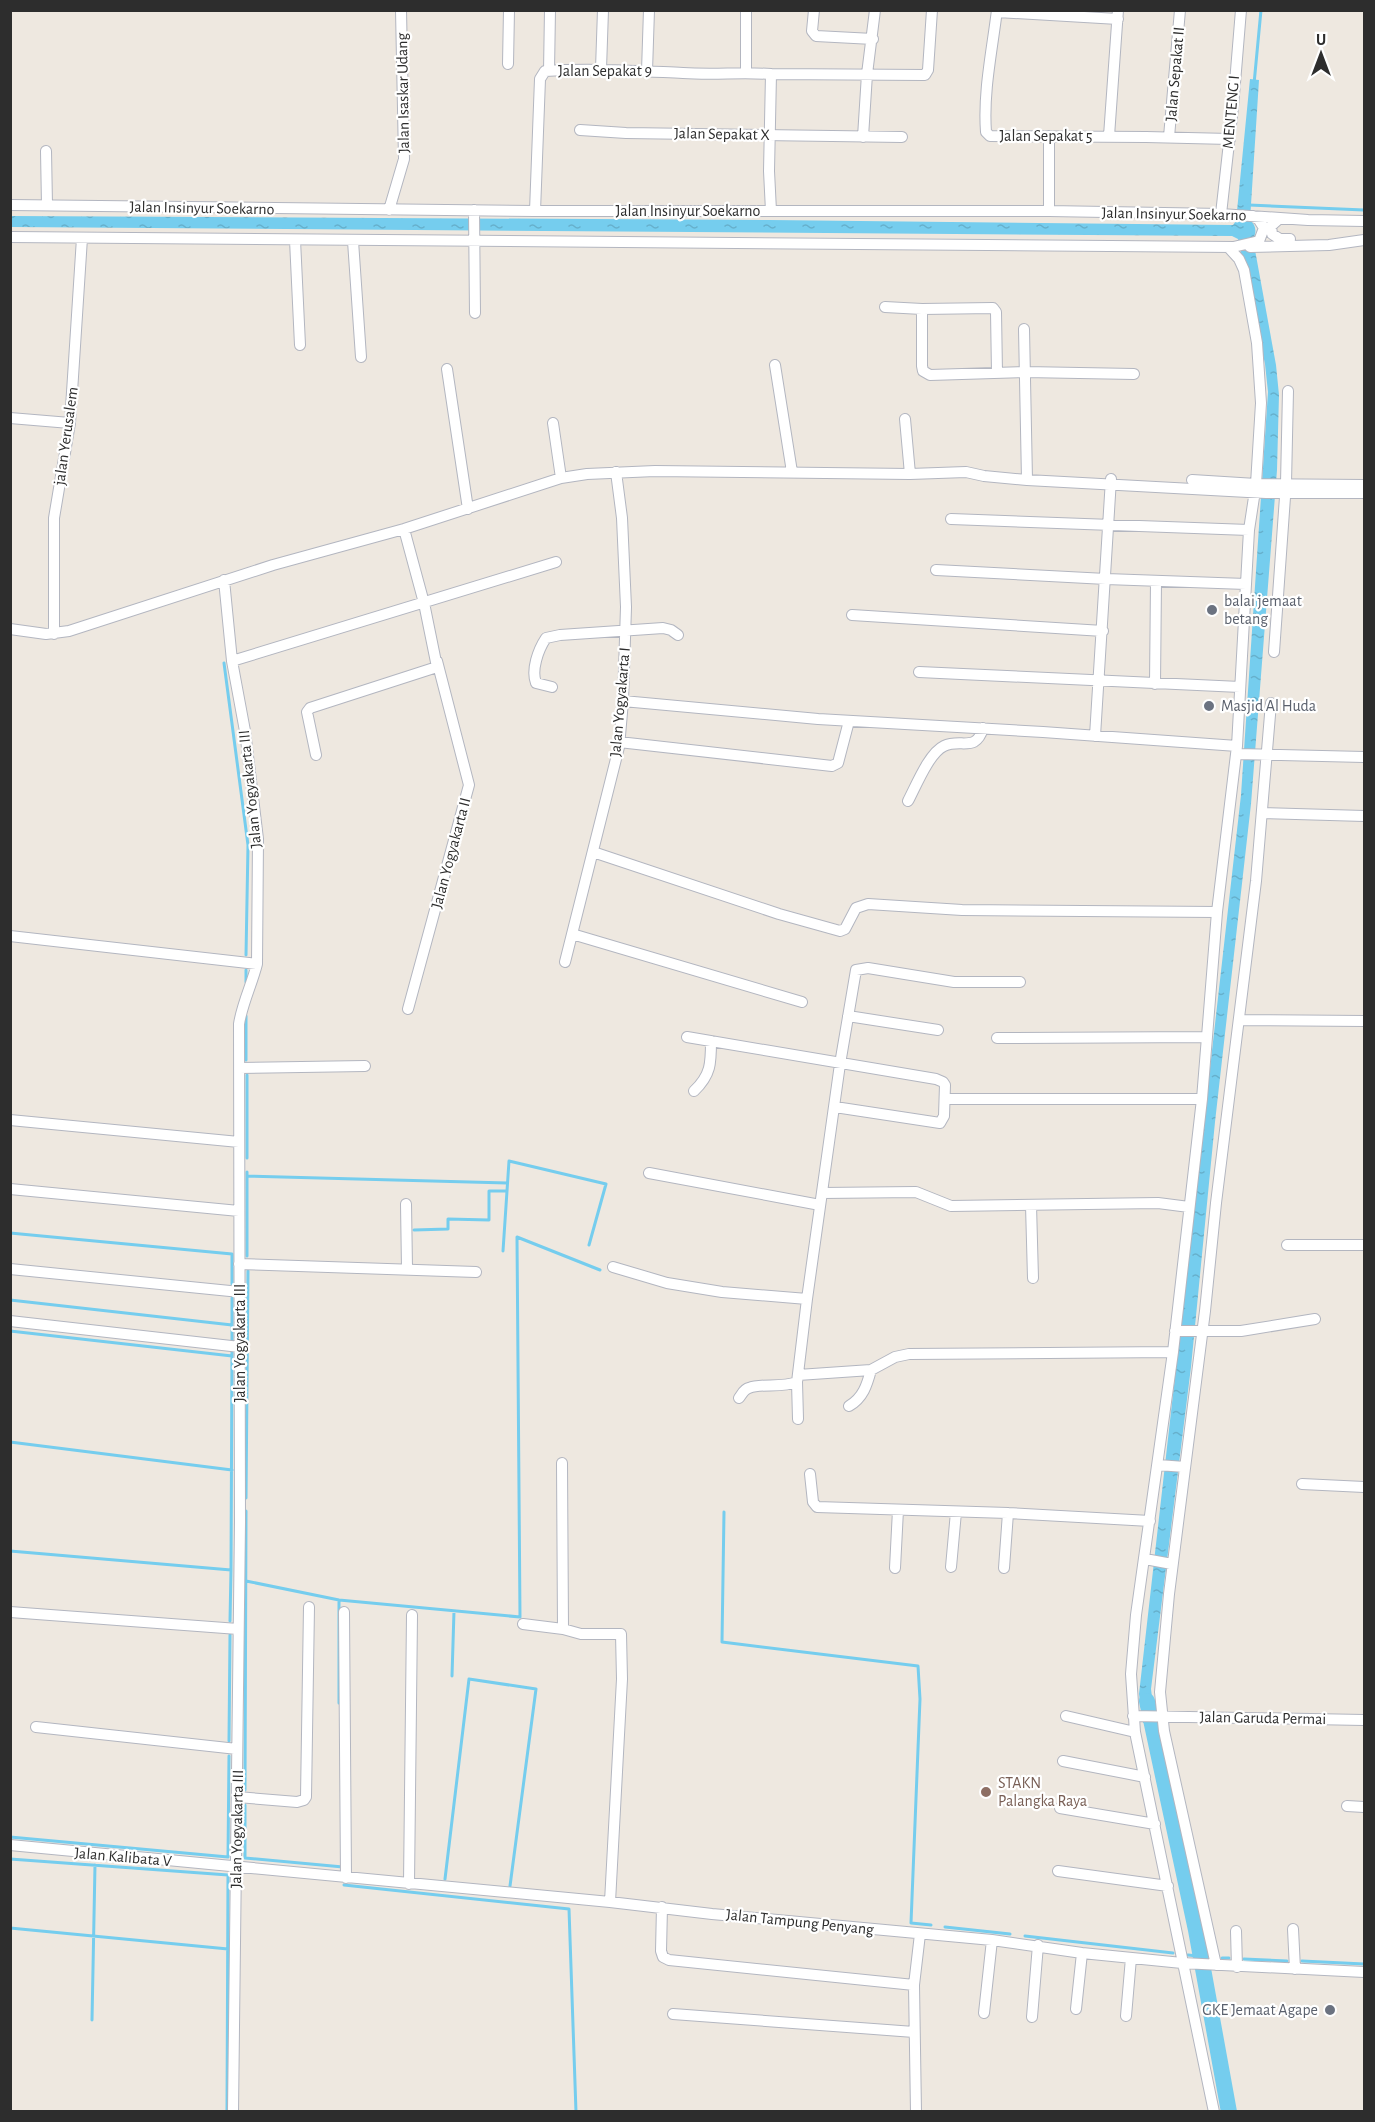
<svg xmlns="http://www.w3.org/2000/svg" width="1375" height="2122" viewBox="0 0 1375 2122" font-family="'Alegreya Sans',sans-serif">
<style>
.water{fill:url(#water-ripples)}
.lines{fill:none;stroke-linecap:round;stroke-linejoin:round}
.stream{stroke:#75cdee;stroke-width:3}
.river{stroke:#75cdee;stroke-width:16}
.minor-casing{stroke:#b3b6c0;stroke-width:12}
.minor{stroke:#fff;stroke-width:10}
.worship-dot{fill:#6b7280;stroke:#fff;stroke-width:2}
.education-dot{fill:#8d6e63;stroke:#fff;stroke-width:2}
.labels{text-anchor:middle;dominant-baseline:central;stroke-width:4.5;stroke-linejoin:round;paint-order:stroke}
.street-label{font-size:16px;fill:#2d2d2d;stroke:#fff}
.worship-label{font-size:16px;fill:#5b616d;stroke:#fff;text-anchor:start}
.education-label{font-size:16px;fill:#785e54;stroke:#fff;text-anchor:start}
</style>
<defs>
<pattern id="water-ripples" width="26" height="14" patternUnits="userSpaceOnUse" patternTransform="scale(1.5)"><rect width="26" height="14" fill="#75cdee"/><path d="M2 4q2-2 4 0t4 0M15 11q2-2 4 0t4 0" fill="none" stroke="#66b0cc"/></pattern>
</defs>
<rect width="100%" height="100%" fill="#eee8e0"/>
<path class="water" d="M 1250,79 L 1259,80 L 1250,220 C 1256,225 1257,232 1253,239 L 1276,365 L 1279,395 L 1277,470 L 1251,804 L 1215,1122 L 1191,1367 L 1151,1689 L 1155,1721 L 1143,1723 L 1139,1694 L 1241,795 L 1268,392 L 1265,364 L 1238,239 L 1232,236 L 11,227 L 11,216 L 770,220 L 1233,225 L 1236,221 Z"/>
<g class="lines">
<path class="stream" d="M 1254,84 L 1261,10
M 1249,205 L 1364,210
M 224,663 L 248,845 L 246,955
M 246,970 L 246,982
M 246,1016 L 246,1060
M 247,1075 L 247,1158
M 247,1172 L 247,1256
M 247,1176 L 507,1183
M 414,1230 L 448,1229 L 448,1219 L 489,1220 L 489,1191 L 507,1191
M 10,1233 L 232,1254 L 232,1284
M 503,1251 L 509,1161 L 606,1184 L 589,1245
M 232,1298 L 232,1343
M 10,1300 L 232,1325
M 10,1331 L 232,1356
M 10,1442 L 232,1470
M 246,1498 L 248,1271
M 724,1512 L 722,1642 L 918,1666 L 920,1699 L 911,1923 L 931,1925
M 10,1551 L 231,1570 L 230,1621
M 231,1570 L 232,1350
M 246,1581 L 339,1600 L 520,1617 L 517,1237 L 600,1270
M 339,1600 L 339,1703
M 452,1676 L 454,1611
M 229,1741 L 230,1635
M 245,1790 L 246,1511
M 245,1805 L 245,1858 L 343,1867
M 10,1837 L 228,1857 L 229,1756
M 10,1859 L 228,1875 L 227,2112
M 445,1879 L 469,1679 L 536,1689 L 510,1886
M 344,1885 L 569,1909 L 576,2112
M 945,1927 L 1010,1934
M 10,1928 L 228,1949
M 1025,1936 L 1173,1953
M 1188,1955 L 1207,1957
M 1222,1958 L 1229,1958
M 1244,1959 L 1287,1961
M 1302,1961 L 1364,1964
M 92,2020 L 95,1865"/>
<path class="river" d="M 1147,1701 L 1196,1930 L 1229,2112"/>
<g class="minor-casing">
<path id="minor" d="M 814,10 L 812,31 L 816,36 L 873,39
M 997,10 C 992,51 983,92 986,132 L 990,136 L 1146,137 L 1230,139
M 997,12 L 1118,19
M 508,64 L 509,10
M 601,69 L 603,10
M 549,71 L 550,10
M 647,71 L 649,10
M 746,72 L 746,10
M 580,130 L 626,133 L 902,137
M 1109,136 L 1118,10
M 863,137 L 867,74 L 875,10
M 1169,137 L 1180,10
M 46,151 L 47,205
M 10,205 L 535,211 L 1049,211 L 1221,214 L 1308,220 L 1364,221
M 389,210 L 404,159 L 401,10
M 474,210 L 475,313
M 535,211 L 540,79 L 545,71 C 591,68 637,71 683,73 C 713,75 742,72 771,74
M 771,211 L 769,171 L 771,74 L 925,75 L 928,70 L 932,10
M 1049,211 L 1049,136
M 1221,214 L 1233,107 L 1241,10
M 1280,218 L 1271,226 L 1272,234 L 1280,239 L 1290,239
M 10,237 L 1234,247
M 295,240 L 300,345
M 353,241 L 361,357
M 1250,247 L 1329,245 L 1364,240
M 885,307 L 922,309 L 993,308 L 996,312 L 997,373
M 922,309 L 922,366 L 923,371 L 930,375 L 1025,372 L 1134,374
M 1024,329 L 1027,480
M 775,365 L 792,472
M 447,369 L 468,509
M 10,418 L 70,423
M 905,419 L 910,474
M 553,423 L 561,478
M 1192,480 L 1256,484 L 1364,485
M 951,519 L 1249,530
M 936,570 L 1106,579 L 1246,584
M 224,580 L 232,661 L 245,731 L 258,839 L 257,964 C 252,984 242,1004 239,1024 L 240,1522 L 233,2112
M 852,615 L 1103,631
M 10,629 L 46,634 L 69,631 L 273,565 L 404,529 L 561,478 L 587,474 L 655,471 L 910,474 L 966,472 L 984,476 L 1027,480 L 1266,493 L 1364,493
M 54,634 L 54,518 L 70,423 L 82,238
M 1274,652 L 1286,483 L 1288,391
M 232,661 L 556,562
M 919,672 L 1240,687
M 1155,684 L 1156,581
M 552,687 L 536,683 C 531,670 538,650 546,638 L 560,635 L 663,628 L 671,630 L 678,635
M 623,701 L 818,719 L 1043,732 L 1237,746
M 1095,736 L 1111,479
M 619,742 L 832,766 L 838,763 L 849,721
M 1236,754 L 1364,757
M 316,755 L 307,712 L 310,708 L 437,667 L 424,603 L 404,529
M 908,801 C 916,786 929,753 944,746 C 961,738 976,753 983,728
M 1263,813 L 1364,816
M 593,852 L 779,914 L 840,931 L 845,929 L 856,908 L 868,904 L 962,910 L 1217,912
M 572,934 L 802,1002
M 10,936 L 257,964
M 565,962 L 619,747 L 623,701 L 626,607 L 622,518 L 616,472
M 408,1009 L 469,785 L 437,661
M 848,1016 L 938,1030
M 1240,1020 L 1364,1021
M 687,1037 L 936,1079 L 943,1082 L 945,1085 L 944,1116 L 940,1123 L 835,1107
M 997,1038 L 1207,1037
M 239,1068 L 365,1066
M 694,1091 C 711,1075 711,1063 711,1041
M 945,1099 L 1202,1099
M 10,1120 L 239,1142
M 649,1173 L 820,1205
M 10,1189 L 239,1211
M 822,1193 L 916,1192 L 951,1206 L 1158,1203 L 1189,1207
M 406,1204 L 407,1268
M 1031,1205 L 1033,1278
M 1287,1245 L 1364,1245
M 239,1264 L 476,1272
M 613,1267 L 667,1283 L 722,1292 L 807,1299
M 10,1269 L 240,1292
M 10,1321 L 240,1347
M 1175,1331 L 1241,1331 L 1315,1319
M 798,1375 L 871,1370 L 895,1357 L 909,1354 L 1173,1352
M 797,1382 L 798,1419
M 739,1398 C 742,1394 744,1389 749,1388 C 761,1383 781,1388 797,1382 L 807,1299 L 840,1064 L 856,970 L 868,968 L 954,982 L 1020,982
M 849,1406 C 863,1398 867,1385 871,1370
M 562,1463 L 563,1629
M 1158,1465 L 1185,1467
M 810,1474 L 813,1502 L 817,1507 L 1008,1513 L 1150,1521
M 1302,1484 L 1364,1487
M 1145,1559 L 1172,1564
M 951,1567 L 956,1512
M 895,1568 L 898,1510
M 1004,1568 L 1008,1513
M 10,1612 L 238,1629
M 344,1612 L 346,1878
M 523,1624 L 563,1629 L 581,1634 L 621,1634 L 622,1679 L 610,1902
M 1066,1716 L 1135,1732
M 1133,1716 L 1364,1720
M 36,1727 L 237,1749
M 1063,1761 L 1145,1777
M 237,1797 L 297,1802 L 304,1800 L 306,1797 L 309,1607
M 1347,1806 L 1364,1807
M 1060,1808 L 1155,1824
M 10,1845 L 610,1902 L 712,1914 L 992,1940 L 1082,1953 L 1182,1963 L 1364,1972
M 1058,1871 L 1168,1886
M 409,1884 L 412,1615
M 662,1907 L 661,1951 L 663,1957 L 669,1960 L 914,1985 L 920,1934
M 1293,1929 L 1295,1969
M 1236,1931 L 1237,1967
M 1216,1965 L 1164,1731 L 1160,1692 L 1169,1594 L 1205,1311 L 1216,1203 L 1256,881 L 1271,703
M 914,1985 L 916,2112
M 1076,2009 L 1082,1953
M 984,2013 L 992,1940
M 673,2014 L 914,2032
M 1126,2016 L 1131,1958
M 1032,2017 L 1038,1945
M 1214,2112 L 1135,1732 L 1131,1674 L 1136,1615 L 1173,1352 L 1202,1099 L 1217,912 L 1237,746 L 1249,530 L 1256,484 L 1261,403 L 1257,343 L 1244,270 L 1239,259 L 1229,248 L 1259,241 L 1264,228 L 1259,220 L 1253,216"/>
</g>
<use href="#minor" class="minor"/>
</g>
<g class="worship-dot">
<circle cx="1212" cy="610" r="6"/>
<circle cx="1209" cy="706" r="6"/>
<circle cx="1330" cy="2010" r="6"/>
</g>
<circle class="education-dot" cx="986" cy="1792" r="6"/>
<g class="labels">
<g class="street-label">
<text x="605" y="71">Jalan Sepakat 9</text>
<text transform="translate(1175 74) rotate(-85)">Jalan Sepakat II</text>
<text transform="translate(403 93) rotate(-91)">Jalan Isaskar Udang</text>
<text transform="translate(1231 112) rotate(-85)">MENTENG I</text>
<text transform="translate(722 134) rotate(1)">Jalan Sepakat X</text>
<text x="1046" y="136">Jalan Sepakat 5</text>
<text transform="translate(202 208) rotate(1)">Jalan Insinyur Soekarno</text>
<text x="688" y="211">Jalan Insinyur Soekarno</text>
<text transform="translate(1174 214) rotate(1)">Jalan Insinyur Soekarno</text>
<text transform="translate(66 436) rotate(-82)">jalan Yerusalem</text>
<text transform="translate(620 702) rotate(-85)">Jalan Yogyakarta I</text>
<text transform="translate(250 789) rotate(-96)">Jalan Yogyakarta III</text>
<text transform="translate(451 853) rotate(-75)">Jalan Yogyakarta II</text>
<text transform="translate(240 1343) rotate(-90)">Jalan Yogyakarta III</text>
<text transform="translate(1263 1718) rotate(1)">Jalan Garuda Permai</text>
<text transform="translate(237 1829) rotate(-89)">Jalan Yogyakarta III</text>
<text transform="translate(123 1857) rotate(5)">Jalan Kalibata V</text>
<text transform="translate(800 1922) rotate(6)">Jalan Tampung Penyang</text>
</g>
<g class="worship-label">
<text x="1224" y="601">balai jemaat<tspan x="1224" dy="18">betang</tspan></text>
<text x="1221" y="706">Masjid Al Huda</text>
<text x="1318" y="2010" text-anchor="end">GKE Jemaat Agape</text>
</g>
<g class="education-label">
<text x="998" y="1783">STAKN<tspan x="998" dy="18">Palangka Raya</tspan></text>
</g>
</g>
<rect width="1375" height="2122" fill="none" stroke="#2d2d2d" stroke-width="24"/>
<g transform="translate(1321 54)" stroke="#ffffff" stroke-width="4.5" paint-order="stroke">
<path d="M0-4.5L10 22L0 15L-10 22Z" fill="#2d2d2d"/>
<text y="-9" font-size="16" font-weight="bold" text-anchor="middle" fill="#2d2d2d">U</text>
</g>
</svg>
